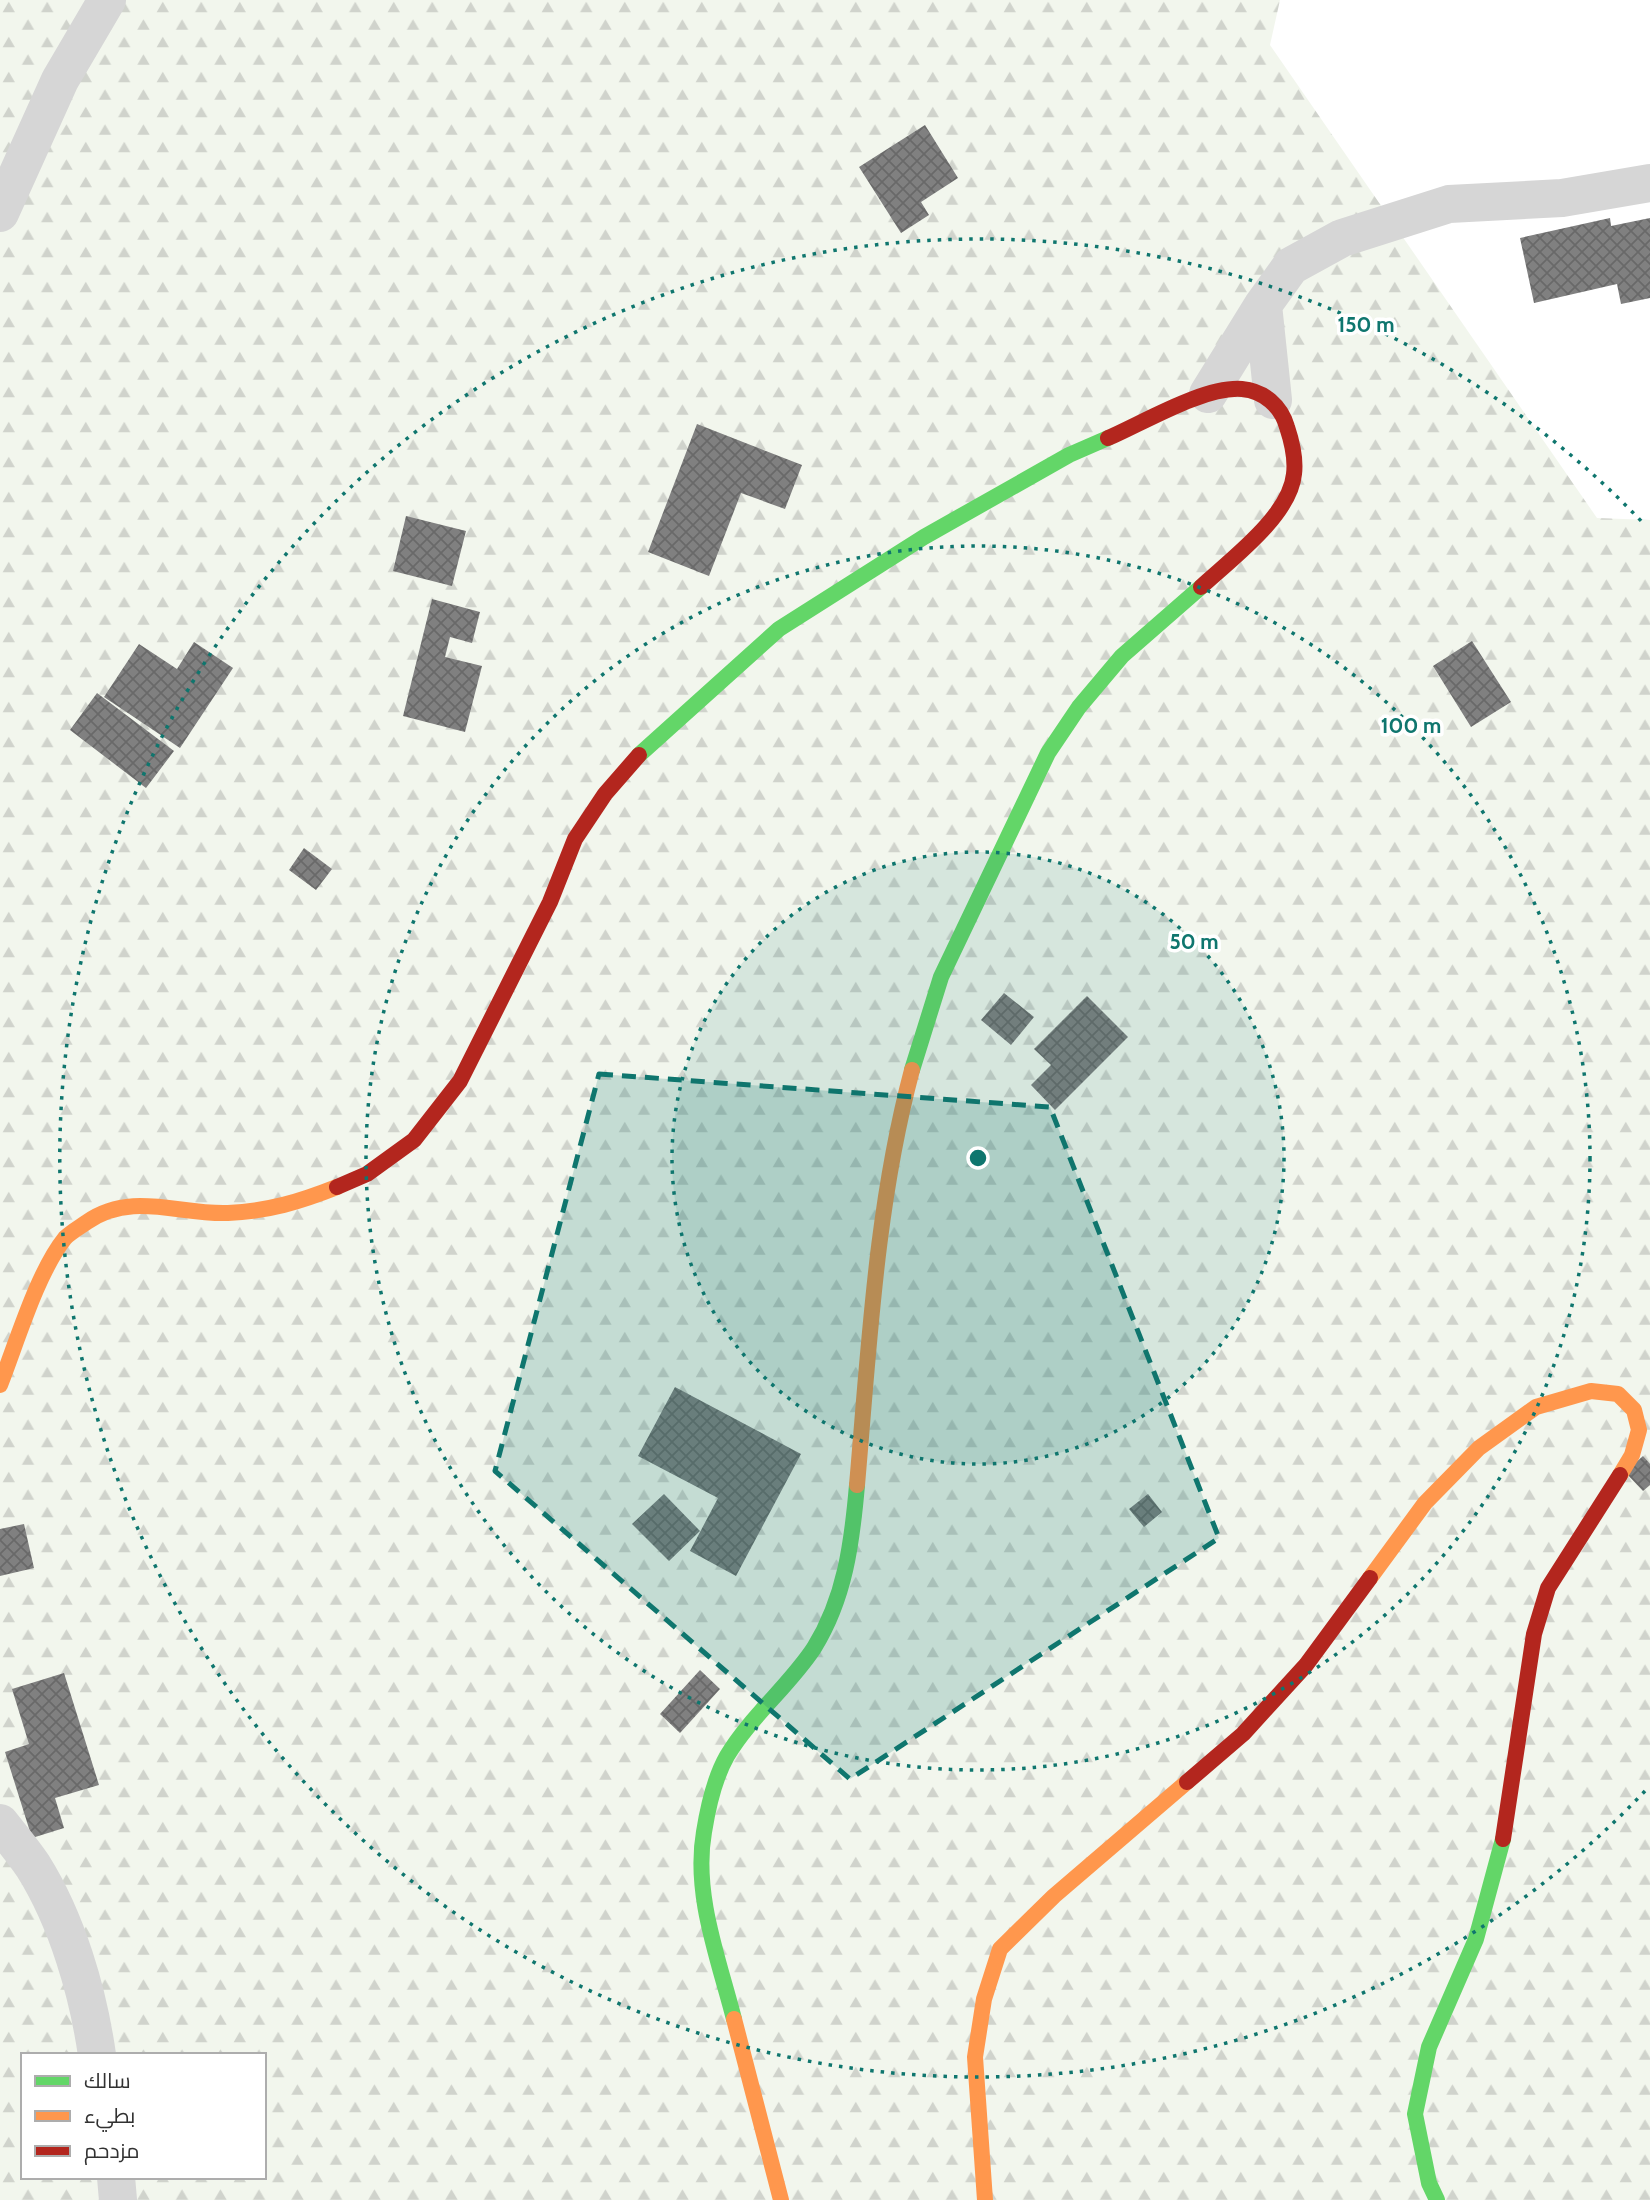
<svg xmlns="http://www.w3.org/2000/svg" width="1650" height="2200" viewBox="0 0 1650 2200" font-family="Cabin,Cairo,sans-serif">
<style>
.forest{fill:url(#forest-firs);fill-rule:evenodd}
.building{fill:url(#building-cross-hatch)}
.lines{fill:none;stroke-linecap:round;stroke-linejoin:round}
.street{stroke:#d6d6d6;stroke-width:38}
.fast{stroke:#63d668;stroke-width:16}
.slow{stroke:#ff974d;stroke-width:16}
.jam{stroke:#b3261e;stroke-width:16}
.marked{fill:#0f766e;fill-opacity:0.2;stroke:#0f766e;stroke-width:5;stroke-dasharray:14 9;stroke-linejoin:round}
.ring{fill:none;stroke:#0f766e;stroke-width:3.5;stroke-dasharray:3.5 7}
.centre{fill:#0f766e;stroke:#fff;stroke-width:3.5}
.ring-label{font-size:21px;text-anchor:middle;font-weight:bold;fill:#0f766e;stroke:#fff;stroke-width:7;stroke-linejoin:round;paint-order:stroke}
</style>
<defs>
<pattern id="forest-firs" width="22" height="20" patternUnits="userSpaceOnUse" patternTransform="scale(1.75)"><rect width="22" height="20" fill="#f2f6ed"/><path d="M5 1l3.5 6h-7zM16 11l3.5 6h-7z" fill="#d0d3cc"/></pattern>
<pattern id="building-cross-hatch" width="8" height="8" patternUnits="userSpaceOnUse" patternTransform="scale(1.75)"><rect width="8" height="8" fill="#808080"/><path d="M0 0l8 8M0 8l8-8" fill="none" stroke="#696969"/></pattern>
</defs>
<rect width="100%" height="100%" fill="#fff"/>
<path class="forest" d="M 0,0 L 1280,0 L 1270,45 L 1597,518 L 1650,520 L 1650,2200 L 0,2200 ZM 23,2055 L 264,2055 L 264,2177 L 23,2177 Z"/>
<path class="building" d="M 925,125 L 958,178 L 921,202 L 929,215 L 901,233 L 859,167 Z
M 1610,218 L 1611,226 L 1650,218 L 1650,298 L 1621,304 L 1617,284 L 1534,303 L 1520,238 Z
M 697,424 L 802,465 L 785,509 L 741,493 L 709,576 L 648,552 Z
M 406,516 L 466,531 L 452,586 L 393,571 Z
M 432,599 L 480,612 L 472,643 L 450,637 L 445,657 L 482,666 L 465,732 L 403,716 Z
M 1472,641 L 1511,702 L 1471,727 L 1433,666 Z
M 194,642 L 233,668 L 180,748 L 104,697 L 139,644 L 177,669 Z
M 97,693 L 174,751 L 146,788 L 70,730 Z
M 304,848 L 332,869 L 316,890 L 289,870 Z
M 1004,993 L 1034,1017 L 1011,1045 L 981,1020 Z
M 1087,996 L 1128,1037 L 1055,1110 L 1031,1085 L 1051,1065 L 1034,1049 Z
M 675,1387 L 801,1454 L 736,1576 L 690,1551 L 718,1498 L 638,1456 Z
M 1643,1456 L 1650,1464 L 1650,1485 L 1643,1491 L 1625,1472 Z
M 664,1494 L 700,1531 L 669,1561 L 632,1524 Z
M 1148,1494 L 1162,1512 L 1144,1527 L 1129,1509 Z
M 24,1524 L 34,1568 L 0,1576 L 0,1529 Z
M 700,1670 L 720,1689 L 680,1733 L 660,1714 Z
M 64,1673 L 99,1785 L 55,1798 L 64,1828 L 32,1838 L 5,1752 L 29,1744 L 12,1689 Z"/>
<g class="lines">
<path class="street" d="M 0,213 L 60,80 L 107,0
M 1263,305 L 1273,400
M 1208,394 L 1263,305 L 1291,266 L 1342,238 L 1449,204 L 1562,198 L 1650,183
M 0,1823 C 11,1837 23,1851 33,1866 C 67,1920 88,1992 97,2055
M 116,2177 L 118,2200"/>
<path class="fast" d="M 639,755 L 779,629 L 924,537 L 1069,455 L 1108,438
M 912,1070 L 941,977 L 1048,753 L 1079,707 L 1122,656 L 1201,587
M 734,2019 C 719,1960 693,1894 704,1832 C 708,1807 715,1777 727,1756 C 751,1716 789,1686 814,1648 C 845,1598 852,1543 857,1485
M 1437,2200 L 1429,2183 L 1415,2114 L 1429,2047 L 1476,1939 L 1503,1839"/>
<path class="slow" d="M 0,1385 C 17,1342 37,1273 65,1238 C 71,1232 80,1227 87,1222 C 132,1191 179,1215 228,1213 C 269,1211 299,1202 337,1187
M 857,1485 C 869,1347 876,1205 912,1070
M 1370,1578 L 1425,1503 L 1479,1448 L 1536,1407 L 1591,1391 L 1618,1394 L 1634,1410 L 1639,1430 L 1632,1455 L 1620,1475
M 734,2019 L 781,2200
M 985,2200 L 975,2057 L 984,1999 L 1000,1949 L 1054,1896 L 1187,1782"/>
<path class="jam" d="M 1108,438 C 1143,423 1204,386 1242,389 C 1264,391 1281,406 1287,427 C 1292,442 1296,458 1294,474 C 1290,516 1230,560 1201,587
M 337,1187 L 367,1174 L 414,1140 L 460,1081 L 550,902 L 575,839 L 605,794 L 639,755
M 1187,1782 L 1243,1734 L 1306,1665 L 1370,1578
M 1503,1839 L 1534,1634 L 1548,1588 L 1620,1475"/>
</g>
<path class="marked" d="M 599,1074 L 1050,1107 L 1219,1538 L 850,1779 L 495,1471 Z"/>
<circle cx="978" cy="1158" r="306" fill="#0f766e" fill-opacity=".12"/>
<g class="ring">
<circle cx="978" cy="1158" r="306"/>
<circle cx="978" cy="1158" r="612"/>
<path d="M1645 1791A919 919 0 1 1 1645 525"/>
</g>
<circle cx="978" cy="1158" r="10" class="centre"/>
<g class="ring-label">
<text x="1366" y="332">150 m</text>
<text x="1411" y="733">100 m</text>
<text x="1194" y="949">50 m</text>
</g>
<rect x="21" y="2053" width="245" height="126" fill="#ffffff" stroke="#adadad" stroke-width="2"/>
<rect x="35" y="2076" width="35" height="10" fill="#63d668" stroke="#adadad" stroke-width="2"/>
<text x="84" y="2088" font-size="21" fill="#323232">سالك</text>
<rect x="35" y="2111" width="35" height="10" fill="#ff974d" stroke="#adadad" stroke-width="2"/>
<text x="84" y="2123" font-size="21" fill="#323232">بطيء</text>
<rect x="35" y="2146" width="35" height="10" fill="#b3261e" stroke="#adadad" stroke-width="2"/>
<text x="84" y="2158" font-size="21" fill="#323232">مزدحم</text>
</svg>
